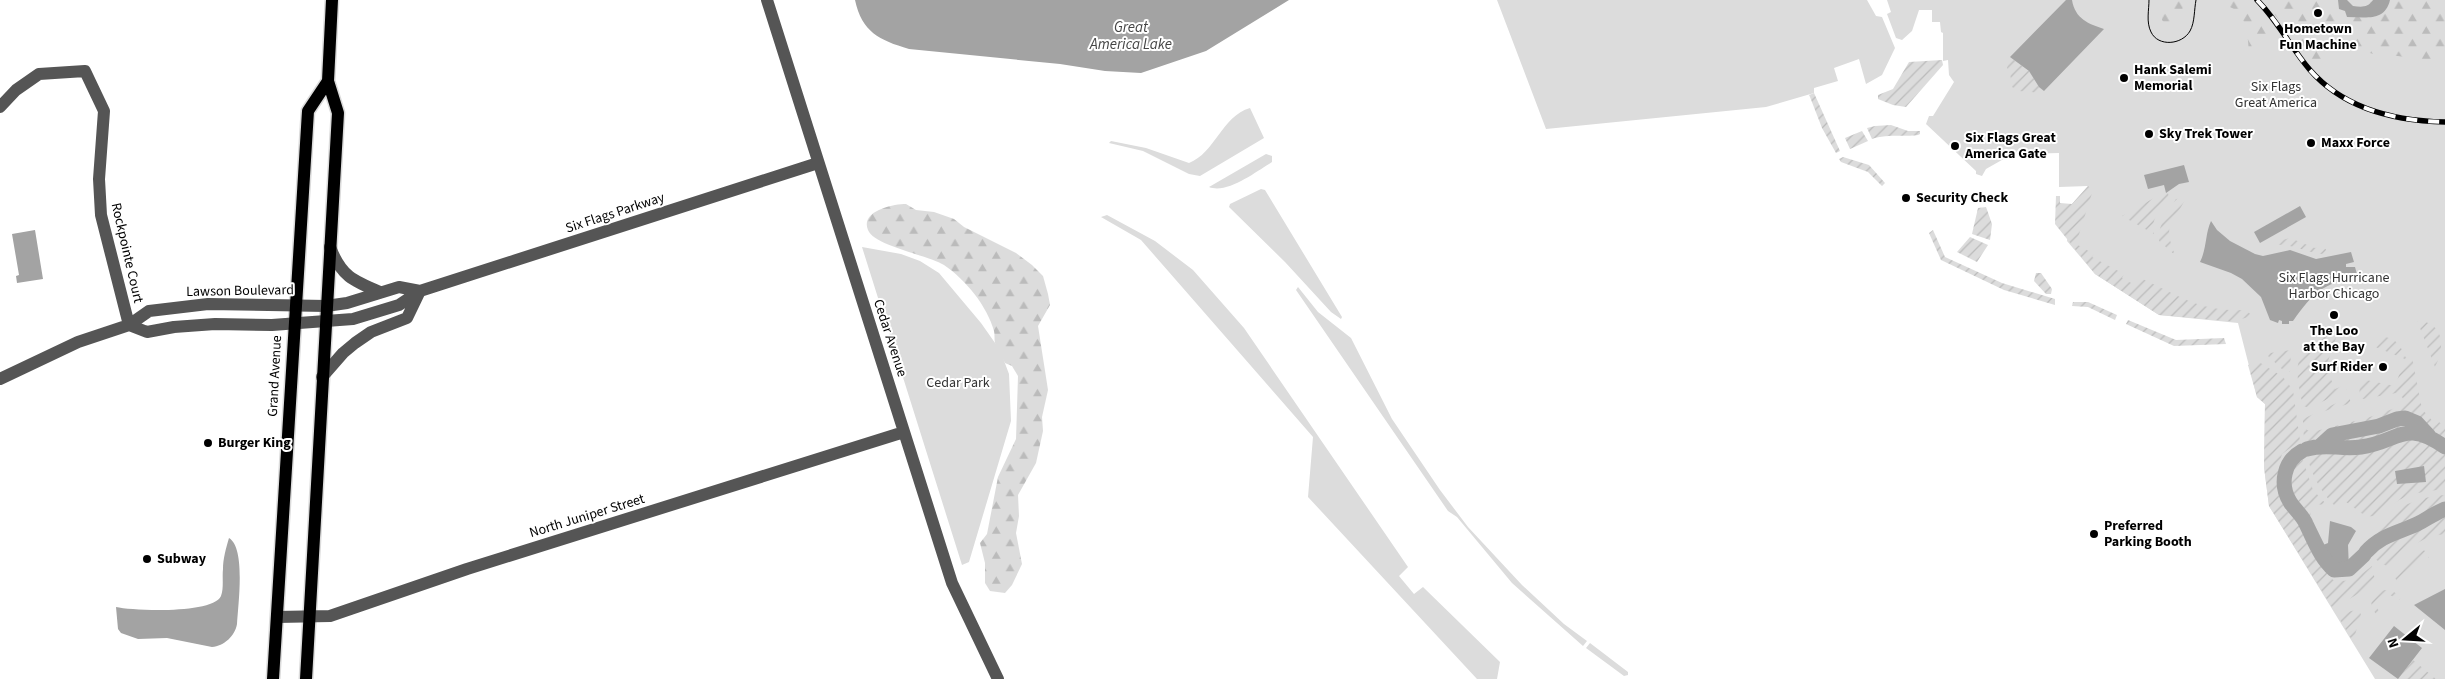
<svg xmlns="http://www.w3.org/2000/svg" width="2445" height="679" viewBox="0 0 2445 679" font-family="'Source Sans 3',sans-serif">
<style>
.green{fill:#dcdcdc}
.forest{fill:url(#forest-firs)}
.garden{fill:url(#garden-furrows)}
.water{fill:#a3a3a3}
.lines{fill:none;stroke-linecap:round;stroke-linejoin:round}
.canal{stroke:#a3a3a3;stroke-width:15}
.major-casing{stroke:#dbdbdb;stroke-width:15}
.minor{stroke:#555;stroke-width:12}
.major{stroke:#000;stroke-width:12}
.tram{stroke:#000;stroke-width:1}
.rail-casing{stroke:#000;stroke-width:5.5}
.rail{stroke:#fff;stroke-width:4;stroke-dasharray:11;stroke-linecap:butt}
.poi-dot{fill:#000;stroke:#fff;stroke-width:2}
.labels{text-anchor:middle;dominant-baseline:central;stroke-width:4;stroke-linejoin:round;paint-order:stroke}
.poi-label{font-size:14px;font-weight:bold;fill:#000;stroke:#fff;text-anchor:start}
.park-label{font-size:14px;fill:#333;stroke:#fff}
.street-label{font-size:14px;fill:#000;stroke:#fff}
.water-label{font-size:15px;font-style:italic;fill:#444;stroke:#fff}
</style>
<defs>
<pattern id="forest-firs" width="22" height="20" patternUnits="userSpaceOnUse" patternTransform="scale(1.25)"><rect width="22" height="20" fill="#dcdcdc"/><path d="M5 1l3.5 6h-7zM16 11l3.5 6h-7z" fill="#bbb"/></pattern>
<pattern id="garden-furrows" width="10" height="10" patternUnits="userSpaceOnUse" patternTransform="scale(1.25)"><rect width="10" height="10" fill="#dcdcdc"/><path d="M-1 1l2-2M0 10L10 0M9 11l2-2" fill="none" stroke="#bbb"/></pattern>
</defs>
<rect width="100%" height="100%" fill="#fff"/>
<path class="green" d="M 1497,0 L 1867,0 L 1876,16 L 1882,17 L 1895,48 L 1882,75 L 1866,84 L 1859,59 L 1834,68 L 1838,81 L 1814,88 L 1814,93 L 1766,107 L 1546,129 Z
M 1887,0 L 2445,0 L 2445,679 L 2375,679 L 2269,506 L 2264,467 L 2265,404 L 2257,397 L 2238,323 L 2159,315 L 2095,274 L 2067,241 L 2072,204 L 2088,186 L 2059,187 L 2059,153 L 2028,154 L 2023,148 L 1986,169 L 1982,176 L 1976,174 L 1976,171 L 1926,124 L 1929,116 L 1933,116 L 1954,82 L 1949,75 L 1948,60 L 1943,61 L 1943,33 L 1941,32 L 1940,22 L 1932,22 L 1932,10 L 1919,10 L 1912,31 L 1902,40 L 1896,38 L 1887,14 L 1891,12 Z
M 1250,108 L 1264,138 L 1200,176 L 1189,174 L 1143,151 L 1109,143 L 1111,141 L 1146,148 L 1189,163 C 1215,153 1222,116 1250,108 Z
M 1266,154 L 1272,156 L 1272,162 L 1269,164 C 1254,173 1227,194 1209,187 Z
M 1261,189 L 1265,190 L 1342,317 L 1341,319 L 1331,312 L 1285,262 L 1229,207 L 1230,204 Z
M 1107,215 L 1155,241 L 1193,270 L 1244,328 L 1408,567 L 1399,576 L 1414,594 L 1423,587 L 1500,662 L 1497,679 L 1477,679 L 1308,497 L 1313,437 L 1141,240 L 1101,217 Z
M 862,247 L 901,254 L 920,261 L 939,273 L 981,323 L 1000,350 L 1009,374 L 1011,421 L 969,562 L 962,565 Z
M 1298,287 L 1318,312 L 1351,338 L 1392,419 L 1440,490 L 1468,527 L 1522,585 L 1564,624 L 1587,641 L 1583,646 L 1512,583 L 1457,517 L 1448,511 L 1296,290 Z
M 1590,643 L 1628,672 L 1628,675 L 1624,676 L 1586,648 Z"/>
<path class="forest" d="M 2162,0 L 2184,0 L 2181,19 L 2175,27 L 2169,28 L 2162,20 Z
M 2211,0 L 2249,0 L 2276,32 L 2249,54 C 2248,30 2245,0 2212,6 L 2210,2 Z
M 2263,0 L 2445,0 L 2445,64 L 2398,56 L 2380,56 L 2340,44 L 2322,73 Z
M 906,204 L 916,210 L 934,212 L 954,219 L 964,227 L 1016,253 L 1032,265 L 1043,276 L 1048,294 L 1050,305 L 1038,326 L 1048,390 L 1042,417 L 1043,431 L 1036,463 L 1018,495 L 1019,516 L 1016,533 L 1022,564 L 1012,585 L 1005,593 L 990,591 L 985,583 L 985,563 L 980,543 L 987,534 L 998,477 L 1016,439 L 1018,376 L 1012,366 L 1005,363 C 1002,357 996,349 995,343 C 994,339 995,335 994,331 C 987,306 966,280 944,265 C 928,255 874,246 868,230 C 860,211 893,204 906,204 Z"/>
<path class="garden" d="M 2010,57 L 2029,71 L 2039,87 L 2044,91 L 2042,93 L 2019,91 L 2012,87 L 2010,73 L 2007,68 Z
M 1942,60 L 1943,65 L 1906,107 L 1893,105 L 1878,99 L 1878,95 L 1893,89 L 1909,62 Z
M 1814,93 L 1840,151 L 1836,153 L 1822,128 L 1810,97 L 1809,95 Z
M 1891,125 L 1908,131 L 1920,131 L 1920,134 C 1915,138 1887,133 1872,139 L 1867,128 L 1875,126 Z
M 1862,131 L 1868,141 L 1850,149 L 1845,138 Z
M 1843,157 L 1869,165 L 1885,183 L 1882,186 L 1868,172 L 1841,162 L 1839,159 Z
M 2088,186 L 2093,190 L 2076,244 L 2094,254 L 2092,257 L 2124,274 L 2122,278 L 2133,284 L 2138,277 C 2179,295 2198,312 2245,310 L 2253,316 L 2237,320 L 2238,322 L 2159,315 L 2095,274 L 2055,224 L 2056,196 L 2060,196 L 2060,203 L 2072,204 Z
M 2163,193 L 2168,193 C 2172,207 2158,209 2154,221 C 2153,224 2154,230 2154,234 L 2122,216 Z
M 2186,198 C 2173,224 2162,223 2175,255 L 2159,241 C 2158,223 2167,215 2176,199 Z
M 1986,207 L 1992,224 L 1990,240 L 1972,234 L 1978,208 Z
M 1933,230 L 1945,257 L 2002,283 L 2055,299 L 2055,305 L 2004,290 L 1941,260 L 1929,233 Z
M 1970,237 L 1988,245 L 1977,262 L 1957,252 Z
M 2290,238 L 2315,248 L 2323,246 L 2327,251 L 2325,254 C 2306,254 2291,241 2270,246 L 2279,241 Z
M 2036,273 L 2041,273 L 2052,289 L 2051,294 L 2046,294 L 2034,281 Z
M 2073,302 L 2088,302 L 2117,315 L 2115,320 L 2088,307 L 2072,306 Z
M 2128,320 L 2176,340 L 2224,338 L 2226,344 L 2174,346 L 2126,324 Z
M 2418,321 C 2445,322 2445,349 2435,367 L 2420,328 L 2417,328 L 2416,324 Z
M 2344,324 L 2345,328 L 2338,332 L 2326,367 L 2335,389 L 2345,385 L 2347,389 L 2310,408 L 2303,406 C 2294,368 2293,354 2324,329 L 2327,334 Z
M 2385,337 C 2397,339 2401,347 2406,358 L 2412,357 L 2422,409 L 2436,425 L 2439,422 L 2445,427 L 2445,489 C 2429,491 2414,492 2399,500 C 2390,506 2381,518 2369,516 C 2361,515 2353,506 2346,502 L 2334,505 C 2311,482 2303,451 2303,419 L 2349,397 L 2351,403 C 2338,408 2312,411 2306,425 L 2307,430 L 2312,432 L 2367,418 L 2401,406 L 2403,398 L 2396,393 L 2363,399 L 2359,395 L 2361,379 L 2395,386 L 2405,359 L 2373,346 L 2378,338 Z
M 2291,350 L 2290,372 L 2282,369 L 2268,356 L 2270,353 Z
M 2259,362 L 2283,377 L 2293,390 L 2300,441 L 2282,454 C 2276,473 2275,490 2285,509 L 2288,508 L 2302,527 L 2310,550 L 2333,580 C 2348,584 2361,575 2372,566 L 2375,580 L 2369,587 L 2333,609 L 2269,506 L 2264,467 L 2265,404 L 2257,397 L 2248,365 Z
M 2303,460 L 2313,490 L 2327,505 L 2312,504 L 2309,523 C 2296,499 2290,496 2291,467 Z
M 2445,495 L 2445,534 C 2417,538 2410,548 2390,567 L 2382,564 L 2362,549 C 2375,517 2410,497 2445,495 Z
M 2422,550 L 2429,552 L 2429,558 L 2423,558 L 2403,577 L 2402,583 L 2399,584 L 2395,578 L 2398,573 Z
M 2385,590 L 2394,592 L 2401,597 L 2399,600 L 2390,595 L 2381,596 L 2375,604 L 2380,613 L 2378,616 C 2367,606 2370,594 2385,590 Z
M 2358,610 L 2361,614 L 2353,642 L 2339,618 L 2351,611 Z
M 2413,660 L 2436,679 L 2398,679 Z"/>
<path class="water" d="M 855,0 L 1289,0 L 1206,51 L 1141,73 L 1105,71 L 1060,64 L 909,49 C 879,40 862,32 855,0 Z
M 2066,0 L 2072,0 C 2075,19 2089,24 2104,29 L 2044,91 L 2039,87 L 2029,71 L 2010,57 Z
M 2338,0 L 2347,0 L 2353,6 C 2361,7 2368,8 2373,0 L 2390,0 C 2385,22 2365,17 2347,17 L 2345,11 L 2339,9 Z
M 2184,165 L 2189,182 L 2179,184 L 2166,193 L 2164,185 L 2148,189 L 2144,175 Z
M 2300,206 L 2306,217 L 2260,243 L 2254,232 Z
M 2211,221 L 2217,230 L 2230,241 L 2255,254 L 2263,256 L 2290,250 L 2316,259 L 2351,252 L 2354,262 L 2346,264 L 2346,267 L 2355,267 L 2358,278 C 2322,283 2314,292 2293,321 L 2289,321 L 2289,324 L 2282,324 L 2282,321 L 2279,320 L 2278,323 L 2270,320 L 2261,297 L 2242,279 L 2231,273 L 2200,262 C 2207,248 2205,234 2211,221 Z
M 35,230 L 43,279 L 17,283 L 16,276 L 19,275 L 12,234 Z
M 2424,466 L 2426,482 L 2397,484 L 2395,471 Z
M 2330,521 L 2351,527 L 2356,531 L 2348,545 L 2349,569 L 2334,570 L 2316,548 L 2328,543 Z
M 229,538 C 246,548 238,605 237,624 C 235,636 224,646 212,647 L 167,638 L 138,639 L 121,633 L 118,629 L 116,607 C 134,611 213,614 221,596 C 224,588 222,577 223,569 C 223,559 226,548 229,538 Z
M 2445,589 L 2445,630 L 2414,605 Z
M 2394,626 L 2422,648 L 2398,679 L 2369,658 Z"/>
<g class="lines">
<path class="canal" d="M 2321,445 L 2332,435 L 2379,426 L 2397,419 L 2405,418 L 2417,423 L 2429,436
M 2307,449 C 2327,443 2340,450 2361,447 C 2399,442 2404,418 2445,447
M 2302,451 C 2284,461 2279,484 2290,502 C 2295,510 2303,516 2306,524 C 2315,542 2320,557 2334,570 L 2349,569 L 2364,555
M 2366,552 C 2381,535 2398,533 2417,524 C 2427,519 2435,513 2445,509"/>
<g class="major-casing">
<path id="major" d="M 273,679 L 308,111 L 328,81
M 306,679 L 338,113 L 328,81 L 332,0"/>
</g>
<path class="minor" d="M 767,0 L 952,583 L 998,679
M 0,107 L 16,90 L 39,74 L 85,71 L 104,111 L 99,179 L 101,215 L 129,325
M 330,247 C 341,276 353,281 380,292
M 129,325 L 147,332 L 174,327 L 215,324 L 272,325 L 353,319 L 399,305 L 420,291 L 818,163
M 322,377 L 343,353 L 355,343 L 371,332 L 407,318 L 420,291
M 0,379 L 78,342 L 129,325 L 149,311 L 208,304 L 326,306 L 347,303 L 399,287 L 420,291
M 277,617 L 330,616 L 467,569 L 904,432"/>
<use href="#major" class="major"/>
<path class="tram" d="M 2149,0 C 2149,10 2146,22 2151,32 C 2158,47 2182,45 2190,31 C 2195,22 2194,10 2196,0"/>
<g class="rail-casing">
<path id="rail" d="M 2257,0 C 2278,21 2291,48 2310,70 C 2344,109 2396,121 2445,122"/>
</g>
<use href="#rail" class="rail"/>
</g>
<g class="poi-dot">
<circle cx="2318" cy="13" r="5"/>
<circle cx="2124" cy="78" r="5"/>
<circle cx="2149" cy="134" r="5"/>
<circle cx="2311" cy="143" r="5"/>
<circle cx="1955" cy="146" r="5"/>
<circle cx="1906" cy="198" r="5"/>
<circle cx="2334" cy="315" r="5"/>
<circle cx="2383" cy="367" r="5"/>
<circle cx="208" cy="443" r="5"/>
<circle cx="2094" cy="534" r="5"/>
<circle cx="147" cy="559" r="5"/>
</g>
<g class="labels">
<g class="poi-label">
<text x="2318" y="29" text-anchor="middle">Hometown<tspan x="2318" dy="16">Fun Machine</tspan></text>
<text x="2134" y="70">Hank Salemi<tspan x="2134" dy="16">Memorial</tspan></text>
<text x="2159" y="134">Sky Trek Tower</text>
<text x="1965" y="138">Six Flags Great<tspan x="1965" dy="16">America Gate</tspan></text>
<text x="2321" y="143">Maxx Force</text>
<text x="1916" y="198">Security Check</text>
<text x="2334" y="331" text-anchor="middle">The Loo<tspan x="2334" dy="16">at the Bay</tspan></text>
<text x="2373" y="367" text-anchor="end">Surf Rider</text>
<text x="218" y="443">Burger King</text>
<text x="2104" y="526">Preferred<tspan x="2104" dy="16">Parking Booth</tspan></text>
<text x="157" y="559">Subway</text>
</g>
<g class="park-label">
<text x="2276" y="87">Six Flags<tspan x="2276" dy="16">Great America</tspan></text>
<text x="2334" y="278">Six Flags Hurricane<tspan x="2334" dy="16">Harbor Chicago</tspan></text>
<text x="958" y="383">Cedar Park</text>
</g>
<g class="street-label">
<text transform="translate(615 213) rotate(-18)">Six Flags Parkway</text>
<text transform="translate(127 253) rotate(77)">Rockpointe Court</text>
<text transform="translate(240 291) rotate(-1)">Lawson Boulevard</text>
<text transform="translate(890 338) rotate(72)">Cedar Avenue</text>
<text transform="translate(275 376) rotate(-87)">Grand Avenue</text>
<text transform="translate(587 516) rotate(-17)">North Juniper Street</text>
</g>
<g class="water-label">
<text x="1131" y="27">Great<tspan x="1131" dy="17">America Lake</tspan></text>
</g>
</g>
<g transform="translate(2405 639) rotate(252)" stroke="#ffffff" stroke-width="4" paint-order="stroke">
<path d="M0-4L9 19L0 12L-9 19Z" fill="#000000"/>
<text y="-8" font-size="14" font-weight="bold" text-anchor="middle" fill="#000000">N</text>
</g>
</svg>
